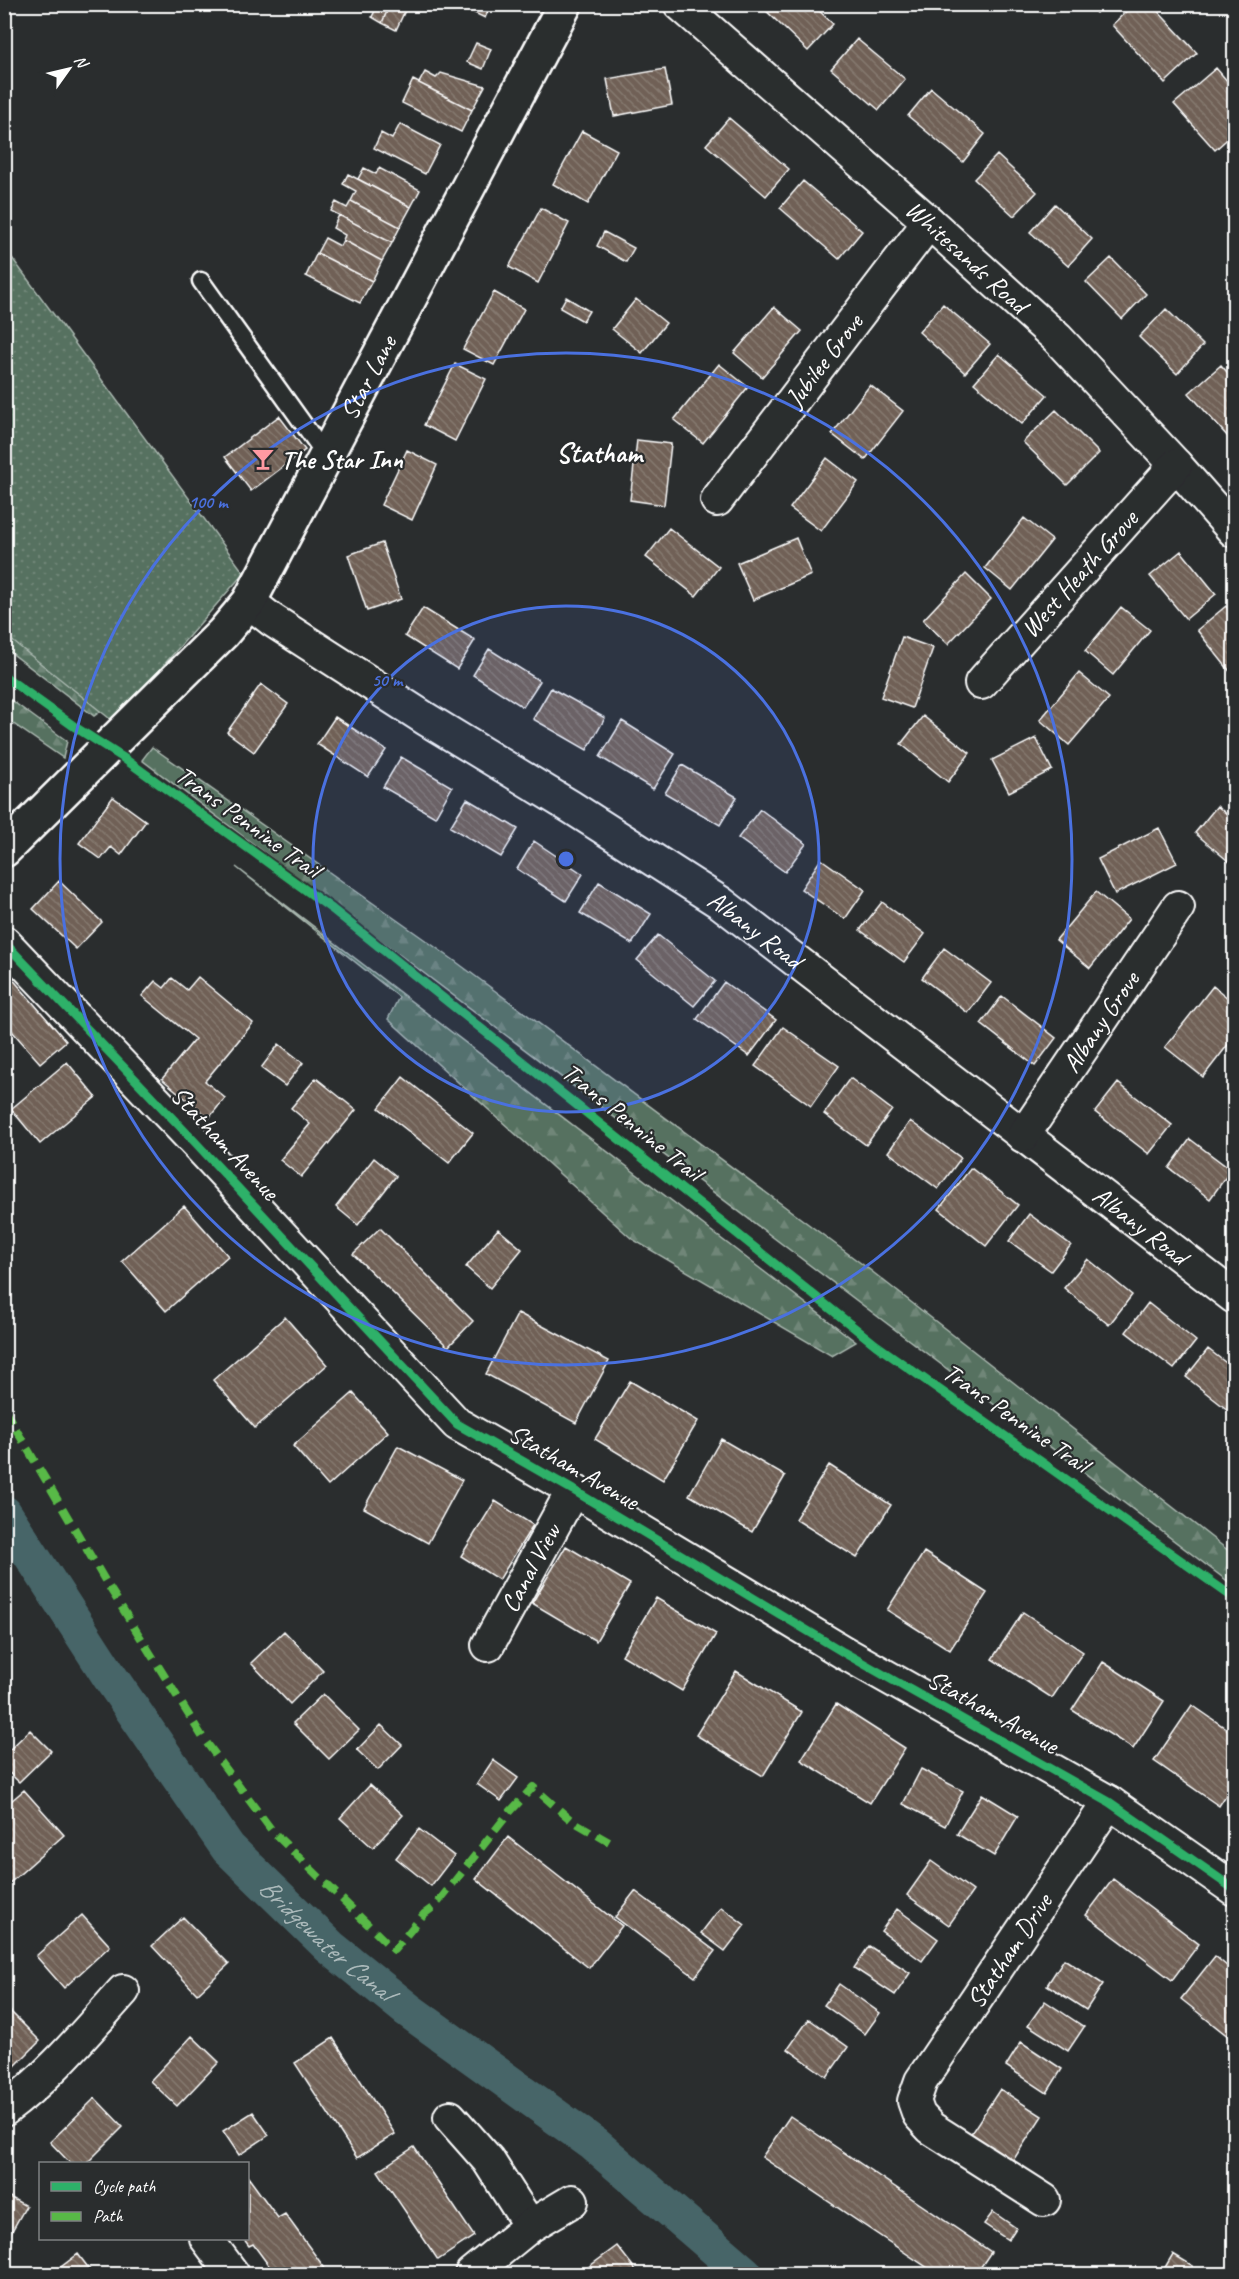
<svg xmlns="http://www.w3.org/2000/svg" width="1239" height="2279" viewBox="0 0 1239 2279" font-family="Caveat,sans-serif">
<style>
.forest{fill:url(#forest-firs);stroke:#aab8b0;stroke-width:1.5}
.garden{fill:url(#garden-dots);stroke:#aab8b0;stroke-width:1.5}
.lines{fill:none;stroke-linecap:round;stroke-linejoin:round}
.canal{stroke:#466568;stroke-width:36}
.building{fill:url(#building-back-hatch);stroke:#fff;stroke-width:1.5}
.lane-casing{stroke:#fff;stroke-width:21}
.street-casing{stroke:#fff;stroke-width:36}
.secondary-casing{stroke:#fff;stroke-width:38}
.lane{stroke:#2a2d2e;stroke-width:16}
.street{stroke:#2a2d2e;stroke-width:32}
.secondary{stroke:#2a2d2e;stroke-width:33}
.quiet{stroke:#58b947;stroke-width:8;stroke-dasharray:15 8;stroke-linecap:butt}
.cycleway-casing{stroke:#2a2d2e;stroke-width:13}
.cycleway{stroke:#2db169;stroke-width:9}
.ring{fill:none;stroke:#4a71e0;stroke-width:3}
.labels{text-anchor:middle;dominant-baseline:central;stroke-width:4.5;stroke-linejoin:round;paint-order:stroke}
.street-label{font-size:26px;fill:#fff;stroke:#2a2d2e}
.poi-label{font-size:26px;font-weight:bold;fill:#fff;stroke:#2a2d2e;text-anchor:start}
.water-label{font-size:27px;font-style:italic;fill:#acbabb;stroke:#2a2d2e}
.quarter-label{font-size:28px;font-weight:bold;fill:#fff;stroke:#2a2d2e}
.centre{fill:#4a71e0;stroke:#2a2d2e;stroke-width:3}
.ring-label{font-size:18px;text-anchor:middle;font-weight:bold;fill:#4a71e0;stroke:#2a2d2e;stroke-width:4.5;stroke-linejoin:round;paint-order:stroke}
</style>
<defs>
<pattern id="forest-firs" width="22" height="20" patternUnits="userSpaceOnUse" patternTransform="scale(1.5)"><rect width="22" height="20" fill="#567160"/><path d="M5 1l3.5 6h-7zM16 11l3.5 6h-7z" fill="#6f8678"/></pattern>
<pattern id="garden-dots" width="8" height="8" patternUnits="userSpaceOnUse" patternTransform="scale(1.5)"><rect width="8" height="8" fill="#567160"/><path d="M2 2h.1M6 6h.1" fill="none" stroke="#6f8678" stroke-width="1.8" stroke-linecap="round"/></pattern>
<pattern id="building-back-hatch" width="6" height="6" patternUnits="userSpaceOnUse" patternTransform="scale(1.5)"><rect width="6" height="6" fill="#706157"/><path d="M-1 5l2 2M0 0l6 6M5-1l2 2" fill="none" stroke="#857970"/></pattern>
</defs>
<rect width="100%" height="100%" fill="#2a2d2e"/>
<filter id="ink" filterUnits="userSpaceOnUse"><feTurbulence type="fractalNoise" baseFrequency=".0167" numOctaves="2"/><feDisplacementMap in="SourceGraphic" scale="12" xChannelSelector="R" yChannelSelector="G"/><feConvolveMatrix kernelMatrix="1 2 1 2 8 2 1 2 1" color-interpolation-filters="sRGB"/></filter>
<g filter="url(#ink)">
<path class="forest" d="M 4,625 L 109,705 L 94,716 L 5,648 Z
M 4,695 L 67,741 L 63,758 L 5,718 Z
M 152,747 L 455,961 L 870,1270 L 1234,1555 L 1234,1586 L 142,760 Z
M 236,867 L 856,1342 L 832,1356 L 632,1239 L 388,1019 L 399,997 Z"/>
<path class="garden" d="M 4,247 L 244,573 L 114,722 L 5,635 Z"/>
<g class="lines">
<path class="canal" id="s1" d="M 4,1513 L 110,1677 L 228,1848 L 330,1947 L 408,2010 L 594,2144 L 745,2274"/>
</g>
<path class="building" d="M 378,4 L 390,4 L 382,23 L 372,17 Z
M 390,4 L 408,4 L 396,30 L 382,23 Z
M 456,4 L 491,4 L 485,18 Z
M 759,4 L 812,4 L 833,24 L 808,51 Z
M 1086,4 L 1103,4 L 1096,13 Z
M 1134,4 L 1151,4 L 1197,53 L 1165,83 L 1112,25 Z
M 857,39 L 905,79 L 879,110 L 831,69 Z
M 476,43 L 491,49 L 483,69 L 467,62 Z
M 1216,68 L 1234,89 L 1234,133 L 1215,150 L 1174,104 Z
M 665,69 L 672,105 L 614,116 L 607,79 Z
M 425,72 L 436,78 L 441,73 L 485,86 L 472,110 L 419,83 Z
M 413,80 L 472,110 L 461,132 L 402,103 Z
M 931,88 L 985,134 L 963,162 L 908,116 Z
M 729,118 L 789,169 L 766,196 L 706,145 Z
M 400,124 L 440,145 L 425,174 L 374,148 L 381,133 L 392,139 Z
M 582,131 L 617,150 L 588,204 L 553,184 Z
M 997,155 L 1037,192 L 1014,216 L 974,179 Z
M 364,168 L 376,174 L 379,168 L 420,190 L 411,207 L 358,179 Z
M 348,174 L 411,207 L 400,227 L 351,201 L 356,191 L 343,184 Z
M 803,181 L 862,231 L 839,259 L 780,208 Z
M 351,201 L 400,227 L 392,243 L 331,211 L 336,202 L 347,208 Z
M 1055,204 L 1092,239 L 1068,266 L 1030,232 Z
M 541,208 L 569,223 L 538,283 L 509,267 Z
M 339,215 L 392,243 L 382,261 L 343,240 L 345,235 L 333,228 Z
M 604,232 L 634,248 L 626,262 L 597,246 Z
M 325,238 L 340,246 L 343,240 L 382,261 L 372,281 L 317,253 Z
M 317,253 L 372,281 L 360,303 L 306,276 Z
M 1111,258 L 1146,294 L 1122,319 L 1086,282 Z
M 494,292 L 524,309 L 494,365 L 463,349 Z
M 566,297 L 589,311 L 583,321 L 560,308 Z
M 636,299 L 666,323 L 642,353 L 612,329 Z
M 943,304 L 990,344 L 965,373 L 919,332 Z
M 774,307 L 802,331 L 762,377 L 734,353 Z
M 1166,309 L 1203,345 L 1177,374 L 1139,337 Z
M 999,354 L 1047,395 L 1022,424 L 974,383 Z
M 455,364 L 486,379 L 455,441 L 424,425 Z
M 719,364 L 748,387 L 703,443 L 674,420 Z
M 1221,365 L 1234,380 L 1234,432 L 1228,437 L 1189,393 Z
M 870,385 L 903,411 L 865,460 L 832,434 Z
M 1056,410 L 1099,453 L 1067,485 L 1023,442 Z
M 279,416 L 305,450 L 251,491 L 225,457 Z
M 637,440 L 671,444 L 664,505 L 630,500 Z
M 407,450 L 437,465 L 412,520 L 381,505 Z
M 827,458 L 858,482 L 821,531 L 790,508 Z
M 1024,518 L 1052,540 L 1012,590 L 985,568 Z
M 669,528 L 719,567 L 696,596 L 646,557 Z
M 796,538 L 811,575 L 753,600 L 737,563 Z
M 382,543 L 401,599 L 367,611 L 348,555 Z
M 1181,551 L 1216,594 L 1186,619 L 1150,576 Z
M 966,574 L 991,599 L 948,644 L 923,620 Z
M 1226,606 L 1234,616 L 1234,672 L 1232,674 L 1197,630 Z
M 1121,607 L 1150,630 L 1113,675 L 1085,651 Z
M 423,608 L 475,640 L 457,669 L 405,636 Z
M 902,637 L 933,648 L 912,708 L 881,697 Z
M 489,649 L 540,681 L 523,707 L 473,675 Z
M 1079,673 L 1109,698 L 1069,745 L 1040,720 Z
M 261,684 L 288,704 L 254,752 L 227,732 Z
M 551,688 L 605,718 L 587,750 L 533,719 Z
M 923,716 L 970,753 L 948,782 L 901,744 Z
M 335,717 L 386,750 L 368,777 L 317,744 Z
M 622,721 L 675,754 L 653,789 L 600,757 Z
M 1036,738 L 1052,770 L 1009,792 L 992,760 Z
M 401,757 L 452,787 L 435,817 L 383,787 Z
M 682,765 L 737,797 L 720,825 L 665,793 Z
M 113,797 L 146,821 L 121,855 L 111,847 L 101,859 L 79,843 Z
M 467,799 L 518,829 L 501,857 L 450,827 Z
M 1217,806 L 1234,820 L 1234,866 L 1195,833 Z
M 760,809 L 806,844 L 785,872 L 738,838 Z
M 1159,828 L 1177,863 L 1115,894 L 1098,859 Z
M 534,841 L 583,874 L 566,901 L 517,869 Z
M 821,859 L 865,890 L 845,919 L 801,889 Z
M 59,881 L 102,922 L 76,949 L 33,909 Z
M 599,882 L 651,914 L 632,944 L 580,913 Z
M 1096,892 L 1129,919 L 1090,968 L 1056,940 Z
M 882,902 L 925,934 L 904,962 L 860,930 Z
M 658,935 L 715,981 L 694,1006 L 637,960 Z
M 944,948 L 991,983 L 968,1013 L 922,978 Z
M 4,969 L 66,1041 L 40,1063 L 4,1022 Z
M 198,977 L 253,1023 L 205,1081 L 225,1098 L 209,1118 L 162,1079 L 195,1039 L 142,996 L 155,981 L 164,988 L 172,978 L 187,990 Z
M 724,982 L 776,1020 L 749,1056 L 697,1019 Z
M 1213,986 L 1234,1003 L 1234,1037 L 1203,1077 L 1165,1047 Z
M 1002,996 L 1056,1038 L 1035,1066 L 981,1024 Z
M 783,1027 L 839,1066 L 811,1106 L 755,1066 Z
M 279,1044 L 303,1063 L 285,1086 L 261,1068 Z
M 67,1062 L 96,1097 L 40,1144 L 11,1109 Z
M 403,1077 L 473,1133 L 449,1163 L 379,1108 Z
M 316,1078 L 356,1110 L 301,1177 L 280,1160 L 310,1124 L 291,1108 Z
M 850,1078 L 892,1110 L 866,1145 L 824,1114 Z
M 1118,1083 L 1172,1125 L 1149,1154 L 1095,1112 Z
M 910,1121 L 961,1158 L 938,1189 L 888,1152 Z
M 1190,1139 L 1231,1170 L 1210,1199 L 1169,1168 Z
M 374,1158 L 396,1176 L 358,1225 L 336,1207 Z
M 971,1168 L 1018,1205 L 986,1246 L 939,1209 Z
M 184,1206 L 228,1256 L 166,1311 L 122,1261 Z
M 1029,1214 L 1071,1245 L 1051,1271 L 1009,1241 Z
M 380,1228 L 473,1321 L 448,1347 L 353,1254 Z
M 498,1229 L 522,1249 L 490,1288 L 466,1267 Z
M 1088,1259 L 1132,1295 L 1109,1325 L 1064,1288 Z
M 1148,1303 L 1196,1341 L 1174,1369 L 1126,1332 Z
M 518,1313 L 609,1361 L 576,1423 L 486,1374 Z
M 285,1317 L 327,1365 L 255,1428 L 213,1380 Z
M 1208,1349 L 1234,1369 L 1234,1404 L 1229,1411 L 1186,1377 Z
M 630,1381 L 698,1421 L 663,1480 L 595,1439 Z
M 353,1393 L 388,1432 L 328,1486 L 293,1446 Z
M 721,1439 L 785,1476 L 752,1532 L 689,1495 Z
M 398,1446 L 462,1480 L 428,1543 L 364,1508 Z
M 829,1465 L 891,1505 L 857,1558 L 795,1519 Z
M 495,1501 L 533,1525 L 499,1580 L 461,1556 Z
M 566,1546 L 630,1584 L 596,1641 L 532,1603 Z
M 924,1552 L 987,1593 L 950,1650 L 887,1610 Z
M 656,1598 L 716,1634 L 682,1691 L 622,1655 Z
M 1023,1612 L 1083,1652 L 1052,1698 L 992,1659 Z
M 284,1631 L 323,1671 L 290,1704 L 251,1663 Z
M 1103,1662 L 1164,1701 L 1133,1749 L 1072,1710 Z
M 736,1671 L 802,1712 L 763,1776 L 696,1735 Z
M 323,1694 L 359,1730 L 329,1759 L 293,1723 Z
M 836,1704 L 905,1748 L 870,1803 L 801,1760 Z
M 1192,1705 L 1234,1734 L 1234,1783 L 1219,1806 L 1154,1761 Z
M 381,1725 L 402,1745 L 378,1770 L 357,1750 Z
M 30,1730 L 51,1751 L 19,1782 L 4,1768 L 4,1755 Z
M 493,1760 L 518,1778 L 501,1801 L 477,1784 Z
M 921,1769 L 963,1791 L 945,1826 L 903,1804 Z
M 370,1785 L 403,1815 L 373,1848 L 340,1818 Z
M 24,1790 L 64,1835 L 4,1888 L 4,1807 Z
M 982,1794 L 1018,1816 L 994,1856 L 957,1834 Z
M 419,1829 L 454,1856 L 431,1886 L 396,1858 Z
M 508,1837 L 622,1926 L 589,1968 L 476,1879 Z
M 931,1861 L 973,1891 L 949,1925 L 907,1895 Z
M 1113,1879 L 1199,1944 L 1172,1980 L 1086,1915 Z
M 635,1891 L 715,1951 L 695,1977 L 615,1917 Z
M 721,1907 L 745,1925 L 725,1951 L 701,1933 Z
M 897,1909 L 938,1939 L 922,1961 L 881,1931 Z
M 82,1915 L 110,1946 L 64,1988 L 36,1956 Z
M 183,1917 L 229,1964 L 197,1994 L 152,1946 Z
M 869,1946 L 910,1973 L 895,1995 L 854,1968 Z
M 1215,1956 L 1234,1972 L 1234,2041 L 1181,1999 Z
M 1064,1959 L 1103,1984 L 1086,2010 L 1047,1985 Z
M 839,1984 L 880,2013 L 865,2034 L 824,2005 Z
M 1045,2001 L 1084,2027 L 1068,2051 L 1028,2025 Z
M 10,2011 L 40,2041 L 4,2077 L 4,2017 Z
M 809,2019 L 848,2047 L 827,2077 L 788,2049 Z
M 192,2036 L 219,2062 L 177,2106 L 150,2081 Z
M 333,2038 L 395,2134 L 357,2158 L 295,2063 Z
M 1021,2042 L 1062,2069 L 1047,2093 L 1006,2066 Z
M 1000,2089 L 1042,2116 L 1012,2162 L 970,2135 Z
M 95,2098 L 123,2127 L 86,2164 L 71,2164 L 50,2142 Z
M 253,2112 L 269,2135 L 239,2155 L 223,2131 Z
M 790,2116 L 991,2252 L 976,2274 L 937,2274 L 762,2157 Z
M 414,2147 L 474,2236 L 438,2260 L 378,2171 Z
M 248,2177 L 278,2218 L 285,2214 L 329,2274 L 275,2274 L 253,2244 L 249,2246 L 243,2238 L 248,2238 Z
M 4,2194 L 26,2206 L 4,2245 Z
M 993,2212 L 1016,2228 L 1008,2240 L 984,2224 Z
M 617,2246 L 639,2274 L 579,2274 Z
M 78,2254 L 93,2274 L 60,2274 L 57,2270 Z
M 1173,2254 L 1193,2266 L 1188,2274 L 1161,2274 Z"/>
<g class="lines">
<g class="lane-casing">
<path id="lane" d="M 201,281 L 327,457"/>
</g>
<g class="street-casing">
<g id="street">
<path id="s2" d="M 680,4 L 929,222 L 1057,338 L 1176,465 L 1234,531"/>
<path id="s3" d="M 717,500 L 929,222"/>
<path id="s4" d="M 249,602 L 272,620 L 426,719 L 571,807 L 721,903 L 1234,1297"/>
<path id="s5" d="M 981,683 L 1176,465"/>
<path d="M 4,942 L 195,1142 L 457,1424 L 573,1490 L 843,1652 L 1109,1802 L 1234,1889"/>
<path id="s6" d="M 1023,1136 L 1178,907"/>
<path id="s7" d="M 488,1645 L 573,1490"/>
<path d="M 4,2110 C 49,2077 86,2032 123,1991"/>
<path d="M 450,2117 L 488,2160 L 530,2226"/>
<path id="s8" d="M 1044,2200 L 931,2128 L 919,2115 L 914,2101 L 921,2081 L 1109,1802"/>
<path d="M 206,2238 L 233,2274"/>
<path d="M 471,2274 L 530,2226 L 572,2201"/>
</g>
</g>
<g class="secondary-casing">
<g id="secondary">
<path id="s9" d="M 4,850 L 223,633 L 249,602 L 565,4"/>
</g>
</g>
<use href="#lane" class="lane"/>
<use href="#street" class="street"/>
<use href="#secondary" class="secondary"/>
<path class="quiet" d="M 4,1409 L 106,1582 L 203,1738 L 273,1832 L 394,1950 L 424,1914 L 435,1906 L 508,1814 L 533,1787 L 571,1820 L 609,1842"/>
<g class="cycleway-casing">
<path id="cycleway" d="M 4,676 L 75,727 L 122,757 L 332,909 L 876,1345 L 1234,1598
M 4,942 L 195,1142 L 457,1424 L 573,1490 L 843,1652 L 1109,1802 L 1234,1889"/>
</g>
<use href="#cycleway" class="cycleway"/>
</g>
</g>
<circle cx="566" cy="859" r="253" fill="#4a71e0" fill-opacity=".12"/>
<g class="ring">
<circle cx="566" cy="859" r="253"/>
<circle cx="566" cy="859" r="506"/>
</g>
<defs>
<g id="bar-bare" transform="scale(1.8)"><path d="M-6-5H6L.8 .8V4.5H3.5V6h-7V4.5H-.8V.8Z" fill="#ff9aa2" stroke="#2a2d2e" stroke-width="2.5" paint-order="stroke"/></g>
</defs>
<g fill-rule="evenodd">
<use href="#bar-bare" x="263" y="459"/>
</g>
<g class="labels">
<g class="street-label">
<text stroke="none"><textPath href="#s2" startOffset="382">Whitesands Road</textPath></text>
<text stroke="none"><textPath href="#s3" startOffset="176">Jubilee Grove</textPath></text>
<text stroke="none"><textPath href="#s9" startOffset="603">Star Lane</textPath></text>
<text stroke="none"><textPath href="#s5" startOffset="147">West Heath Grove</textPath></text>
<text transform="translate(248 822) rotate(36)">Trans Pennine Trail</text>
<text stroke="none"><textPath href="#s4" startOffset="603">Albany Road</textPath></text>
<text stroke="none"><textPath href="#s6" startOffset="138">Albany Grove</textPath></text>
<text transform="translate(632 1122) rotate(39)">Trans Pennine Trail</text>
<text transform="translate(225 1143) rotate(47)">Statham Avenue</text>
<text stroke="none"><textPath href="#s4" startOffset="1089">Albany Road</textPath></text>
<text transform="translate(1016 1418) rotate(35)">Trans Pennine Trail</text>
<text transform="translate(574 1467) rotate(30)">Statham Avenue</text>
<text stroke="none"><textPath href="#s7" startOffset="88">Canal View</textPath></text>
<text transform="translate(993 1712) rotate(29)">Statham Avenue</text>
<text stroke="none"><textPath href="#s8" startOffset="345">Statham Drive</textPath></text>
</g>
<g class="poi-label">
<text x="281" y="459">The Star Inn</text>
</g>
<g class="water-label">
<text stroke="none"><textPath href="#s1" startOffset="537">Bridgewater Canal</textPath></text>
</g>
<g class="quarter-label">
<text x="599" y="452">Statham</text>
</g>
</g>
<circle cx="566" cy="859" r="9" class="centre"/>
<g class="ring-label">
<text x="208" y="508">100 m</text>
<text x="387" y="686">50 m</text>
</g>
<rect width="1239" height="2279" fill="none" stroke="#2a2d2e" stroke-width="24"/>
<rect x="12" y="12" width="1215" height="2255" fill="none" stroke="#fff" stroke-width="2" filter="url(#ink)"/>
<rect x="39" y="2162" width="210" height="78" fill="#2a2d2e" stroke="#7f8182" stroke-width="1.5"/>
<rect x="51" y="2182" width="30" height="9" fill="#2db169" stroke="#7f8182" stroke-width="1.5"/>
<text x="93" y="2192" font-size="18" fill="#ffffff">Cycle path</text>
<rect x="51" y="2212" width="30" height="9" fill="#58b947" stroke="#7f8182" stroke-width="1.5"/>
<text x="93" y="2222" font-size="18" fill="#ffffff">Path</text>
<g transform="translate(69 69) rotate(56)" stroke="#2a2d2e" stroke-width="4.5" paint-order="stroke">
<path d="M0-4.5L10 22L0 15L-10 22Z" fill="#ffffff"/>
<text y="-9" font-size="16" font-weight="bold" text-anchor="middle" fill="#ffffff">N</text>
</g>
</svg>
